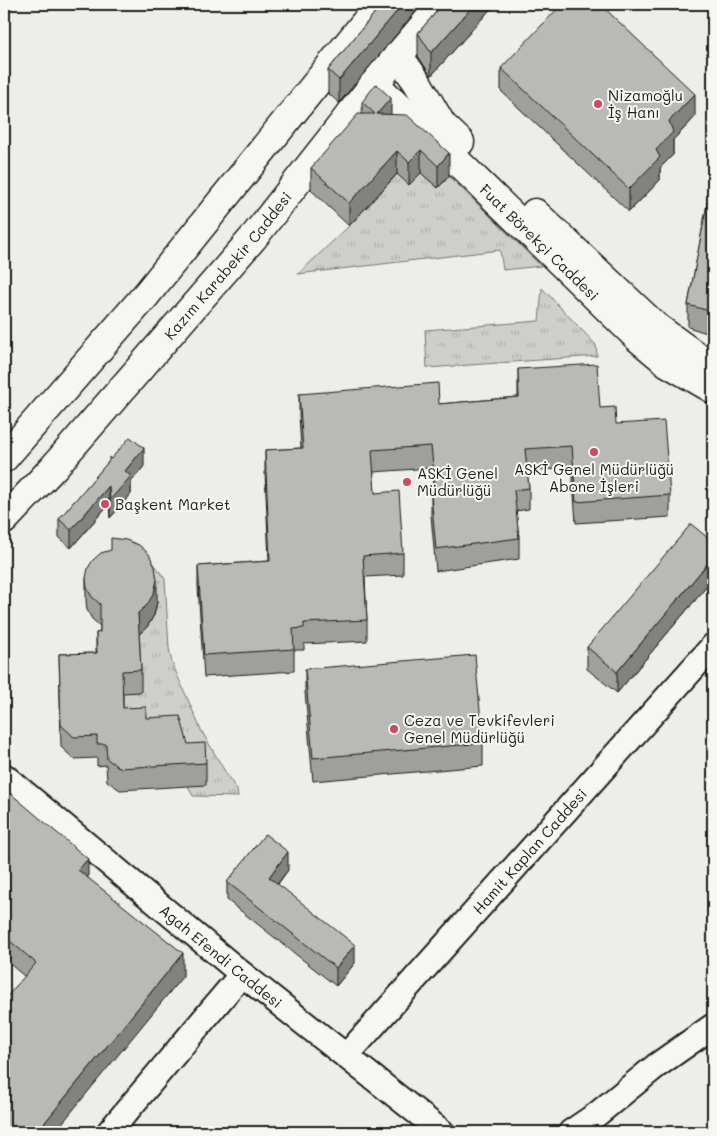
<svg xmlns="http://www.w3.org/2000/svg" width="717" height="1136" viewBox="0 0 717 1136" font-family="Mali,sans-serif">
<style>
.grass{fill:url(#grass-tufts);stroke:#757574}
.lines{fill:none;stroke-linecap:round;stroke-linejoin:round}
.minor-casing{stroke:#1c1c1c;stroke-width:28}
.tertiary-casing{stroke:#1c1c1c;stroke-width:31}
.primary-casing{stroke:#1c1c1c;stroke-width:31}
.minor{stroke:#f6f6f2;stroke-width:24}
.tertiary{stroke:#f6f6f2;stroke-width:28}
.primary{stroke:#f6f6f2;stroke-width:28}
.wall{fill:#9f9f9d;stroke:#1c1c1c}
.shaded-wall{fill:#82827f;stroke:#1c1c1c}
.building{fill:#b9b9b6;stroke:#1c1c1c}
.poi-dot{fill:#d1495b;stroke:#f6f6f2;stroke-width:2}
.labels{text-anchor:middle;dominant-baseline:central;stroke-width:4;stroke-linejoin:round;paint-order:stroke}
.poi-label{font-size:15px;fill:#1c1c1c;stroke:#f6f6f2;text-anchor:start}
.street-label{font-size:15px;fill:#1c1c1c;stroke:#f6f6f2}
</style>
<defs>
<pattern id="grass-tufts" width="24" height="20" patternUnits="userSpaceOnUse" patternTransform="scale(1.25)"><rect width="24" height="20" fill="#cececb"/><path d="M3 7l-1-3M5 7V3M7 7l1-3M15 17l-1-3M17 17v-4M19 17l1-3" fill="none" stroke="#b0b0ae"/></pattern>
</defs>
<rect width="100%" height="100%" fill="#edede9"/>
<filter id="ink" filterUnits="userSpaceOnUse"><feTurbulence type="fractalNoise" baseFrequency=".02" numOctaves="2"/><feDisplacementMap in="SourceGraphic" scale="10" xChannelSelector="R" yChannelSelector="G"/><feConvolveMatrix kernelMatrix="1 2 1 2 8 2 1 2 1" color-interpolation-filters="sRGB"/></filter>
<g filter="url(#ink)">
<path class="grass" d="M 421,173 L 438,188 L 449,176 L 541,266 L 503,270 L 500,250 L 298,274 L 349,226 L 397,174 Z
M 542,288 L 596,345 L 597,356 L 427,368 L 425,330 L 539,321 Z
M 152,561 L 165,579 L 169,648 L 172,663 L 201,730 L 227,775 L 237,790 L 238,797 L 193,796 L 188,786 L 188,765 L 123,730 L 122,693 L 138,635 L 147,627 L 154,615 L 157,602 Z"/>
<g class="lines">
<g class="minor-casing">
<g id="minor">
<path id="s1" d="M 4,776 L 242,974 L 442,1132"/>
<path id="s2" d="M 346,1056 L 713,646"/>
<path d="M 109,1132 L 242,974"/>
<path d="M 571,1132 L 596,1115 L 656,1066 L 713,1026"/>
</g>
</g>
<g class="tertiary-casing">
<g id="tertiary">
<path d="M 398,55 L 417,82 L 442,125 L 460,142"/>
<path id="s3" d="M 374,84 L 435,140 L 637,337 L 668,363 L 713,389"/>
<path d="M 535,213 L 655,326 L 706,363 L 713,366"/>
</g>
</g>
<g class="primary-casing">
<g id="primary">
<path d="M 4,458 L 146,295 L 380,4"/>
<path id="s4" d="M 4,520 L 54,467 L 253,238 L 374,84 L 442,4"/>
</g>
</g>
<use href="#minor" class="minor"/>
<use href="#tertiary" class="tertiary"/>
<use href="#primary" class="primary"/>
</g>
<path class="wall" d="M 382,4 L 339,103 L 328,93 L 328,70 Z
M 443,4 L 495,4 L 431,76 L 418,56 L 418,33 Z
M 501,68 L 695,117 L 673,140 L 673,155 L 660,168 L 660,180 L 629,212 L 501,91 Z
M 362,102 L 391,115 L 449,176 L 438,188 L 421,173 L 409,185 L 397,174 L 349,226 L 311,190 L 311,168 L 362,114 Z
M 713,128 L 713,335 L 688,327 L 688,305 L 711,183 L 707,182 L 707,159 Z
M 518,369 L 600,408 L 616,424 L 670,495 L 670,517 L 576,523 L 572,468 L 527,471 L 529,488 L 529,509 L 516,511 L 519,538 L 519,559 L 436,571 L 431,516 L 431,495 L 434,494 L 431,468 L 373,472 L 375,493 L 403,553 L 403,575 L 365,577 L 367,620 L 367,641 L 304,644 L 304,650 L 294,650 L 294,671 L 204,677 L 198,587 L 198,566 L 269,561 L 265,472 L 265,450 L 301,448 L 299,415 L 299,394 L 439,404 L 518,397 Z
M 111,459 L 144,466 L 131,482 L 131,494 L 110,518 L 109,504 L 71,548 L 59,537 L 59,519 Z
M 708,538 L 713,579 L 617,693 L 587,669 L 587,647 Z
M 86,578 L 157,602 L 154,615 L 147,627 L 139,634 L 141,670 L 141,692 L 123,693 L 123,708 L 146,718 L 188,744 L 206,763 L 206,785 L 120,790 L 107,781 L 106,765 L 97,766 L 97,758 L 74,759 L 61,747 L 59,654 L 96,653 L 96,633 L 100,632 L 100,626 L 92,619 L 87,610 L 86,600 Z
M 305,669 L 483,743 L 483,766 L 313,781 L 305,692 Z
M 4,788 L 88,878 L 183,976 L 24,976 L 4,959 Z
M 288,870 L 278,884 L 355,963 L 336,986 L 227,900 L 227,882 Z"/>
<path class="shaded-wall" d="M 403,4 L 422,4 L 339,103 L 339,80 Z
M 475,4 L 495,4 L 431,76 L 431,53 Z
M 695,94 L 695,117 L 673,140 L 673,155 L 660,168 L 660,180 L 629,212 L 629,189 L 656,150 L 669,121 Z
M 391,98 L 391,121 L 377,114 Z
M 421,150 L 421,173 L 409,185 L 409,162 Z
M 397,151 L 397,174 L 349,226 L 349,203 Z
M 449,153 L 449,176 L 438,188 L 438,166 Z
M 144,448 L 144,466 L 131,482 L 131,494 L 110,518 L 110,500 L 125,471 Z
M 109,486 L 109,504 L 71,548 L 71,530 Z
M 713,557 L 713,579 L 617,693 L 617,672 Z
M 157,580 L 157,602 L 154,615 L 147,627 L 138,635 L 138,613 Z
M 288,852 L 288,870 L 269,895 L 269,877 Z
M 88,859 L 88,881 L 78,870 Z
M 355,945 L 355,963 L 336,986 L 336,968 Z
M 183,953 L 183,976 L 55,1132 L 37,1132 Z"/>
<path class="building" d="M 382,4 L 403,4 L 339,80 L 328,70 Z
M 443,4 L 475,4 L 431,53 L 418,33 Z
M 562,4 L 600,4 L 695,94 L 669,121 L 673,132 L 656,150 L 660,157 L 629,189 L 501,68 Z
M 376,84 L 391,98 L 377,114 L 407,115 L 449,153 L 438,166 L 421,150 L 409,162 L 397,151 L 349,203 L 311,168 L 358,114 L 375,114 L 362,102 Z
M 713,128 L 713,161 L 707,159 Z
M 713,172 L 713,312 L 688,305 Z
M 597,364 L 600,408 L 615,407 L 616,424 L 664,421 L 670,495 L 576,502 L 572,446 L 525,449 L 529,488 L 514,490 L 519,538 L 436,549 L 431,495 L 436,494 L 431,446 L 372,450 L 375,493 L 399,491 L 403,553 L 363,556 L 367,620 L 304,623 L 304,628 L 293,629 L 294,649 L 204,655 L 198,566 L 270,561 L 265,450 L 303,448 L 299,394 L 438,383 L 439,404 L 519,397 L 518,369 Z
M 130,437 L 144,448 L 125,471 L 131,476 L 110,500 L 109,486 L 71,530 L 59,519 L 109,461 L 109,457 L 111,459 Z
M 691,524 L 708,538 L 713,527 L 713,557 L 617,672 L 587,647 Z
M 111,538 L 126,540 L 139,545 L 149,554 L 155,567 L 157,580 L 154,593 L 147,605 L 138,613 L 141,670 L 122,671 L 123,708 L 146,707 L 146,718 L 180,716 L 188,744 L 205,743 L 206,763 L 120,768 L 107,759 L 106,744 L 97,744 L 97,736 L 74,737 L 61,725 L 59,654 L 97,653 L 96,633 L 100,632 L 100,604 L 92,597 L 87,588 L 86,578 L 88,568 L 93,560 L 101,553 L 111,550 Z
M 475,655 L 483,743 L 313,758 L 305,669 Z
M 4,788 L 88,859 L 78,870 L 183,953 L 37,1132 L 4,1132 L 4,1000 L 36,963 L 4,936 Z
M 265,834 L 288,852 L 269,877 L 355,945 L 336,968 L 227,882 Z"/>
</g>
<g class="poi-dot">
<circle cx="598" cy="104" r="5"/>
<circle cx="594" cy="452" r="5"/>
<circle cx="407" cy="482" r="5"/>
<circle cx="105" cy="504" r="5"/>
<circle cx="394" cy="729" r="5"/>
</g>
<g class="labels">
<g class="poi-label">
<text x="608" y="95">Nizamoğlu<tspan x="608" dy="17">İş Hanı</tspan></text>
<text x="594" y="469" text-anchor="middle">ASKİ Genel Müdürlüğü<tspan x="594" dy="17">Abone İşleri</tspan></text>
<text x="417" y="473">ASKİ Genel<tspan x="417" dy="17">Müdürlüğü</tspan></text>
<text x="115" y="504">Başkent Market</text>
<text x="404" y="720">Ceza ve Tevkifevleri<tspan x="404" dy="17">Genel Müdürlüğü</tspan></text>
</g>
<g class="street-label">
<text stroke="none"><textPath href="#s3" startOffset="229">Fuat Börekçi Caddesi</textPath></text>
<text stroke="none"><textPath href="#s4" startOffset="339">Kazım Karabekir Caddesi</textPath></text>
<text stroke="none"><textPath href="#s2" startOffset="275">Hamit Kaplan Caddesi</textPath></text>
<text stroke="none"><textPath href="#s1" startOffset="282">Agah Efendi Caddesi</textPath></text>
</g>
</g>
<rect width="717" height="1136" fill="none" stroke="#f6f6f2" stroke-width="20"/>
<rect x="10" y="10" width="697" height="1116" fill="none" stroke="#1c1c1c" stroke-width="2" filter="url(#ink)"/>
</svg>
